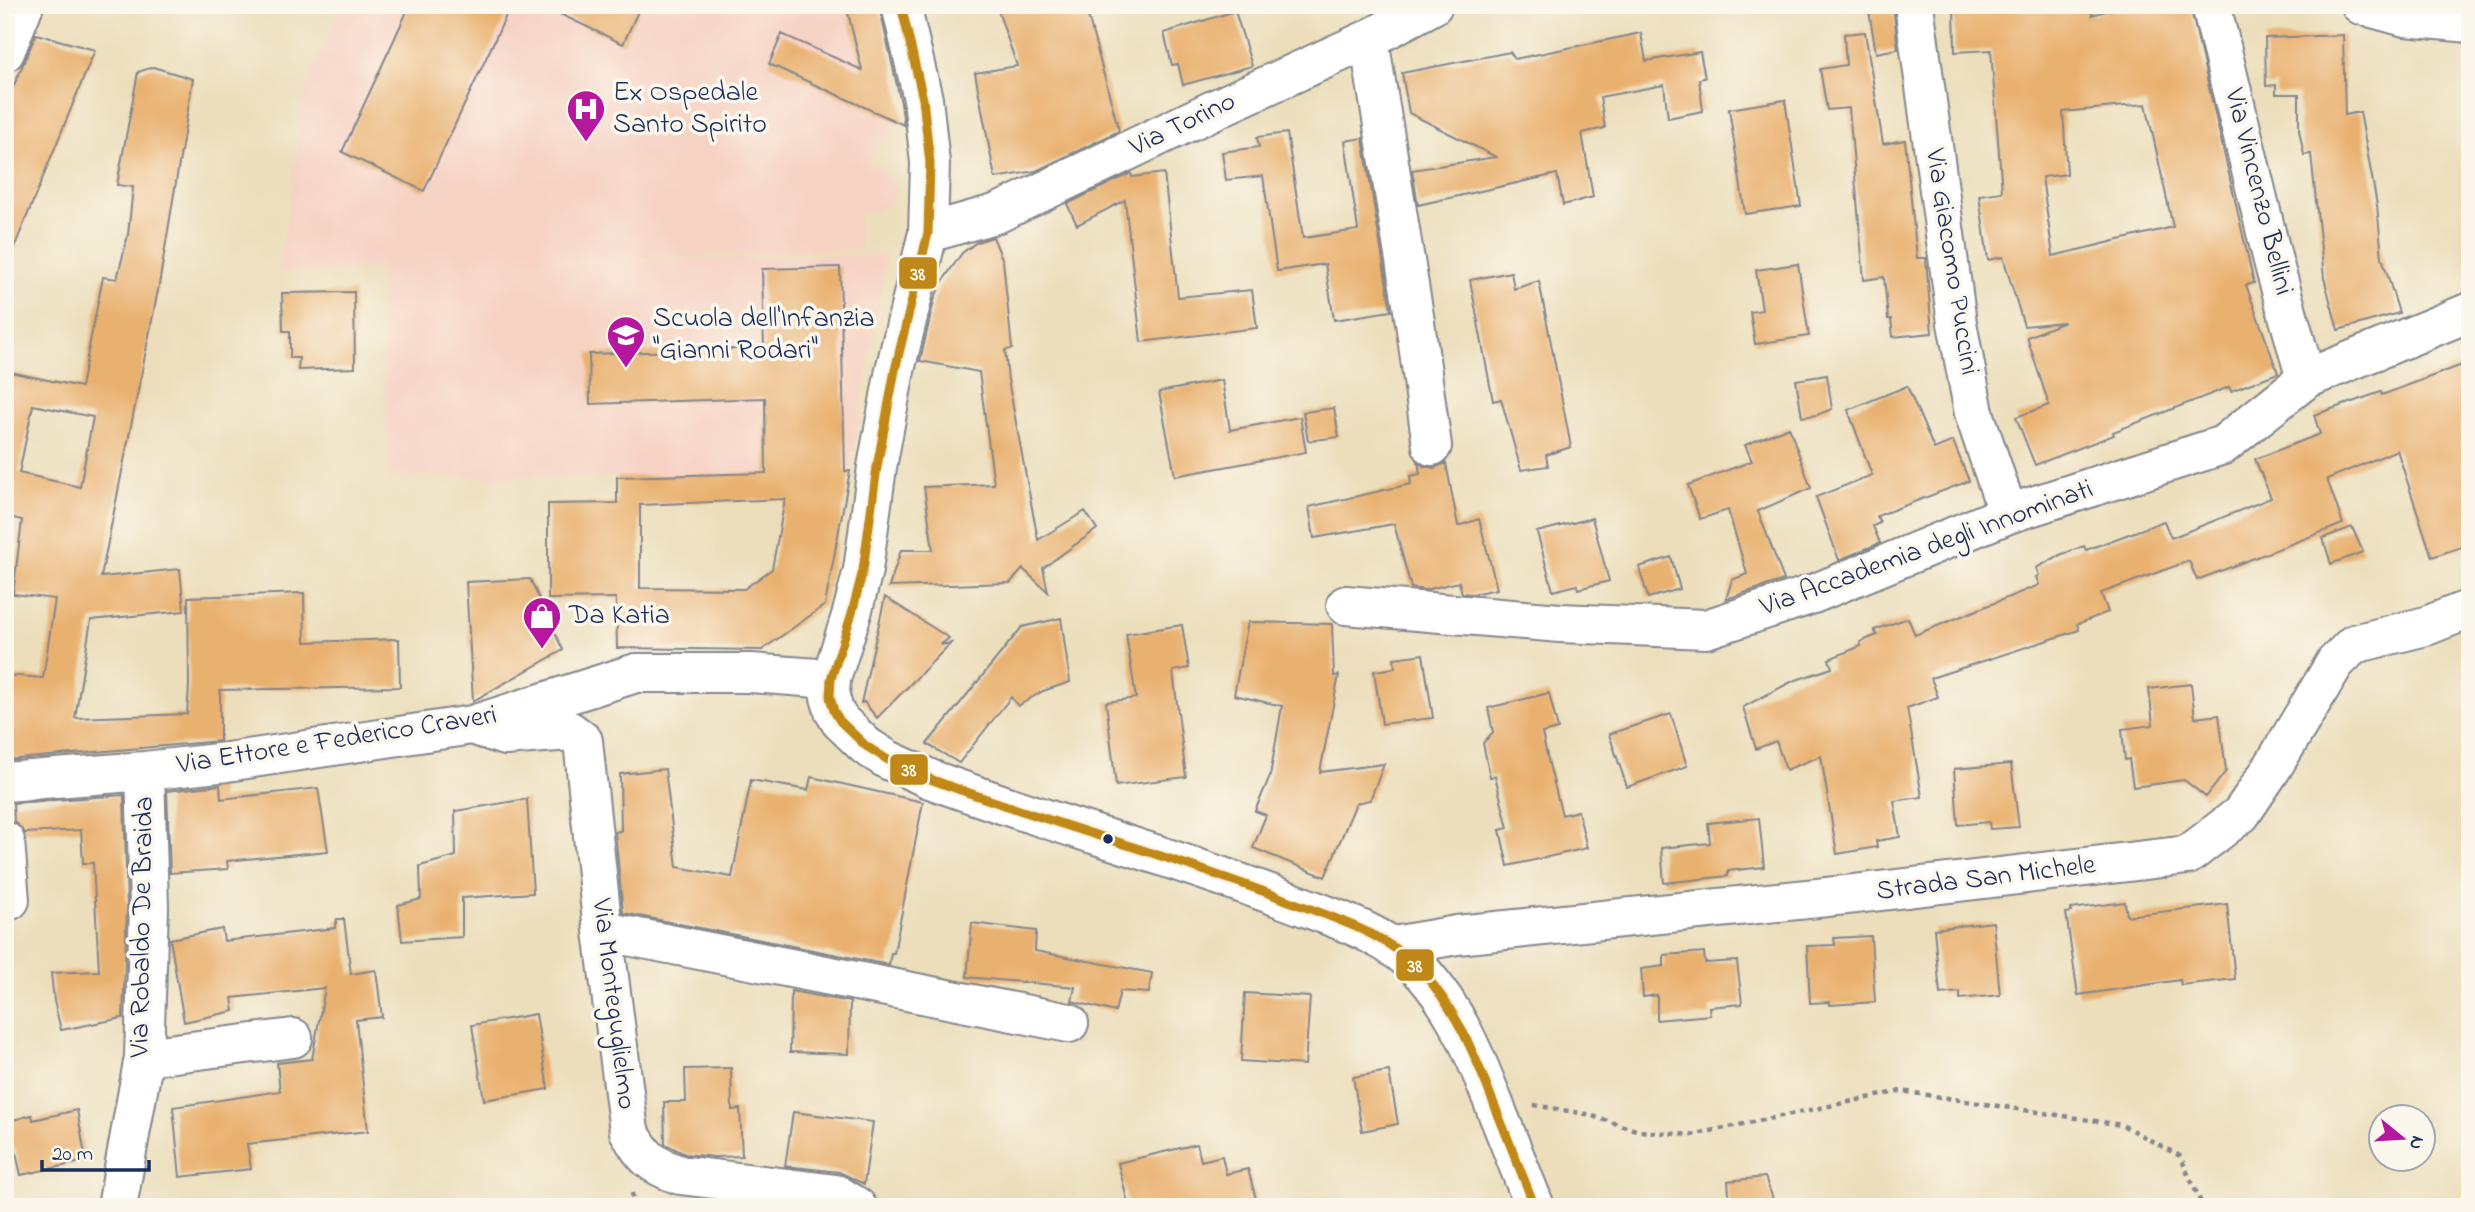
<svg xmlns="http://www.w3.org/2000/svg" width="2475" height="1212" viewBox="0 0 2475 1212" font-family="'Indie Flower',sans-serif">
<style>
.built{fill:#f6d2c3}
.building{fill:#e9b170;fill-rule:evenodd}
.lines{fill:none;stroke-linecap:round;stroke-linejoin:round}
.minor-casing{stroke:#84868c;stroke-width:42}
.path{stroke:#84868c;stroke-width:4.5;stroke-dasharray:5 5;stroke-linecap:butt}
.minor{stroke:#fff;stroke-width:38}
.bus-1-casing{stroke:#fbf7ec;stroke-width:14}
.bus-1{stroke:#c08818;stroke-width:9}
.bus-dot{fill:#1b2f5e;stroke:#fbf7ec;stroke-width:2.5}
.labels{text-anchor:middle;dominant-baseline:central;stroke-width:7;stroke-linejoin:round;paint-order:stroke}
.poi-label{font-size:28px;fill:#1b2f5e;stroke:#fbf7ec;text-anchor:start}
.street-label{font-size:28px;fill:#1b2f5e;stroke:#fbf7ec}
.line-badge{stroke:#fbf7ec;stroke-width:2.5}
.badge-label{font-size:19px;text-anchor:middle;font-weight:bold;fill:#fff}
</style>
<rect width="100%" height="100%" fill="#fbf7ec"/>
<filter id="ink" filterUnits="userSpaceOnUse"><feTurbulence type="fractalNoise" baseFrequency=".0143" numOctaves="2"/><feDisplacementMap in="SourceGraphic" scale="14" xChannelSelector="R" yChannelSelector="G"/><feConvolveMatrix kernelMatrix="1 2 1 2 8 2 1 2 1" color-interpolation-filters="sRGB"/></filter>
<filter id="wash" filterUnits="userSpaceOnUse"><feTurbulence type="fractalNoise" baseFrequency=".00686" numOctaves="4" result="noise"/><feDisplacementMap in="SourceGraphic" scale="28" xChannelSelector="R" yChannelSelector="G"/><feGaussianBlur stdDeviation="1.57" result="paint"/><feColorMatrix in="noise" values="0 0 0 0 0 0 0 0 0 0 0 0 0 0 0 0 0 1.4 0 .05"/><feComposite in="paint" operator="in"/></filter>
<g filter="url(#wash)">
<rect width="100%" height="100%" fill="#ecdebb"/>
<path class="built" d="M 342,5 L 879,5 L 905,114 L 888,137 L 878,137 L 869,165 L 884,168 L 895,186 L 893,200 L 876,213 L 859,211 L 860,249 L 467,265 L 887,254 L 850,471 L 617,477 L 388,477 L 380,268 L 278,272 L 307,81 Z"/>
<g id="blocks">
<path class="building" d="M 410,5 L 511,5 L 424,191 L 342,152 Z
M 541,5 L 641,5 L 623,44 Z
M 846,5 L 879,5 L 901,103 L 904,125 L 769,64 L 782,34 L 862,70 Z
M 996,5 L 1085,5 L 1119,131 L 1036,171 L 995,178 L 975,73 L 1017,66 Z
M 1868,5 L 1893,5 L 1898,49 L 1876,53 Z
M 1954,5 L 2054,5 L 2054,11 L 2091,8 L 2092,15 L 2128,5 L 2190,5 L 2254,283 L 2246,285 L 2278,373 L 2231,391 L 2229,387 L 2113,432 L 2114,435 L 2035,465 L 2016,417 L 2049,405 L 2027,337 L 2064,322 L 2024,326 L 2003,257 L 1988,260 L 1979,195 L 2002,192 L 1991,50 L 1955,52 ZM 2146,104 L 2173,227 L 2053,256 L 2042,177 L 2067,174 L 2063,112 Z
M 1235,11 L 1252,66 L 1183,85 L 1178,64 L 1172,65 L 1164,33 Z
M 1865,32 L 1883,144 L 1905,140 L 1917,258 L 1926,258 L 1932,333 L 1893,337 L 1891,319 L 1888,319 L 1884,277 L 1864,280 L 1849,108 L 1827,110 L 1820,69 L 1846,65 L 1844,34 Z
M 1641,33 L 1646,61 L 1700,52 L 1705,78 L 1699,79 L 1703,111 L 1668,118 L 1664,85 L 1600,97 L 1605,128 L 1582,133 L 1593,197 L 1563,205 L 1557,174 L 1418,205 L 1412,170 L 1496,157 L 1409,113 L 1402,73 L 1510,52 L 1515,59 Z
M 36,34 L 95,50 L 7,265 L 5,265 L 5,106 Z
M 2343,35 L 2345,115 L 2360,112 L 2377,205 L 2382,257 L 2399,313 L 2338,330 L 2324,278 L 2311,154 L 2304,155 L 2299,130 L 2299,94 L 2276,94 L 2276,85 L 2266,86 L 2265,38 Z
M 153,67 L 193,79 L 159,285 L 101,577 L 180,569 L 184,611 L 91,620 L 75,718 L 187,714 L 189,685 L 188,597 L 304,593 L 305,642 L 399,639 L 400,687 L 220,690 L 220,741 L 5,760 L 5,675 L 43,678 L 55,599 L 13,594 L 22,520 L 5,516 L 5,371 L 81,387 L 103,277 L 117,279 L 128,235 L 133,187 L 117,185 L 138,72 ZM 33,405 L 93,417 L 80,487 L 19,473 Z
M 1785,100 L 1801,206 L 1745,214 L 1729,109 Z
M 1287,133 L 1303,238 L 1358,230 L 1345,141 L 1363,138 L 1391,311 L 1334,320 L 1325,264 L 1277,271 L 1263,176 L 1226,180 L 1222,152 L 1259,147 L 1257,137 Z
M 1131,173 L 1132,177 L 1164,173 L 1178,297 L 1252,290 L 1257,328 L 1141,342 L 1125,200 L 1077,225 L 1067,204 Z
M 993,237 L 1003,261 L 1012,349 L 1005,350 L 1008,380 L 1038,540 L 1085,511 L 1097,529 L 1043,568 L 1048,592 L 1023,569 L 1010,583 L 889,587 L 901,550 L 933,550 L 924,487 L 994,484 L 979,372 L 920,361 L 934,301 L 940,285 L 962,253 L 977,242 Z
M 1798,264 L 1809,336 L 1755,344 L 1750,312 L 1762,310 L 1756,270 Z
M 840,267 L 845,471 L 850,471 L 825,605 L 762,650 L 617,648 L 616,598 L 548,599 L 548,504 L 617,503 L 617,477 L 766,473 L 765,398 L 590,404 L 589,354 L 764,348 L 762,269 ZM 785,499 L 772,569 L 744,589 L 640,588 L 640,505 Z
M 1511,272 L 1514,289 L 1539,281 L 1571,447 L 1546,455 L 1548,466 L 1521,470 L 1501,399 L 1493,401 L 1470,280 Z
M 354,292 L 355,368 L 298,370 L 299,358 L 290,358 L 290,331 L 283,331 L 282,293 Z
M 2470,362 L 2470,544 L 2432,557 L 2397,450 L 2327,479 L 2343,524 L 2197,580 L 2189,561 L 2101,593 L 2108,612 L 2077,624 L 2079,630 L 1931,678 L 1938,697 L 1907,708 L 1922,797 L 1894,801 L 1900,837 L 1876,841 L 1877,847 L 1837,854 L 1821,756 L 1786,770 L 1776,741 L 1756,749 L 1743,707 L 1793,681 L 1832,668 L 1829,659 L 1861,646 L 1860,642 L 1877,635 L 1874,630 L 1908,618 L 1915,635 L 2039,585 L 2036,577 L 2039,575 L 2036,568 L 2060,555 L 2084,546 L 2086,550 L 2164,521 L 2171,538 L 2271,498 L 2255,459 L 2320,434 L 2314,415 L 2381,392 L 2382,395 Z
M 1827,375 L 1832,409 L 1817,415 L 1802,417 L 1796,380 Z
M 1222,380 L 1230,430 L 1300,417 L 1306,452 L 1175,476 L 1159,392 Z
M 1907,386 L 1934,449 L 1953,441 L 1969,481 L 1877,516 L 1880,523 L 1873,526 L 1880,543 L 1839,560 L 1816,497 L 1872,475 L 1848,410 Z
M 1334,408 L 1339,437 L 1308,441 L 1303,412 Z
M 1789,427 L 1811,488 L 1758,511 L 1784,580 L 1726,599 L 1732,580 L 1747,574 L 1728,510 L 1700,519 L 1688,485 L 1752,461 L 1745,445 Z
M 1418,462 L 1424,466 L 1434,468 L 1446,463 L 1458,526 L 1479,519 L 1497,589 L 1472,594 L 1462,593 L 1459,582 L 1425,590 L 1411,588 L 1394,524 L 1314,538 L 1309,507 L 1411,484 L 1410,476 L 1420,474 Z
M 1592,518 L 1609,581 L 1578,589 L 1577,585 L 1553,591 L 1537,532 Z
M 2352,527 L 2363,552 L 2331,564 L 2323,538 Z
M 1671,557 L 1680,589 L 1648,598 L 1639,567 Z
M 530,579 L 563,650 L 473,701 L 466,582 Z
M 885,597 L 949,638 L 940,645 L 951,643 L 877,718 L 864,702 L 861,703 Z
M 1061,618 L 1070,682 L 1043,691 L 1018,706 L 1011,697 L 959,763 L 927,744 L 1022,627 Z
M 1248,622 L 1332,624 L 1334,676 L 1339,675 L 1320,772 L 1384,764 L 1370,800 L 1356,803 L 1325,877 L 1253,848 L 1266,815 L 1255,811 L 1270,776 L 1282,706 L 1234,695 Z
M 1182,625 L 1189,668 L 1173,671 L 1186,777 L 1116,786 L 1106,702 L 1136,698 L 1126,634 Z
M 1423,654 L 1433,718 L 1382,724 L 1374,671 L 1395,668 L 1394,658 Z
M 2191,684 L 2195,718 L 2219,715 L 2226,771 L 2206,797 L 2184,780 L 2133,787 L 2129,759 L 2125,760 L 2122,729 L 2153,725 L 2149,689 Z
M 1549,693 L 1558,729 L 1542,733 L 1549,764 L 1562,815 L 1578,811 L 1587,848 L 1508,866 L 1500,830 L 1508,828 L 1495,776 L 1490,777 L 1483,743 L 1493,732 L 1488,708 Z
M 1671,714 L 1687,766 L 1627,787 L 1609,734 Z
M 2011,764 L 2019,827 L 1990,829 L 1989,822 L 1958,825 L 1954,769 Z
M 665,769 L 677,867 L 732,877 L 751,780 L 808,790 L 811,777 L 923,802 L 894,953 L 891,953 L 889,965 L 623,913 L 615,832 L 621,831 L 620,774 Z
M 220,785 L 221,799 L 318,788 L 328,851 L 227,861 L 228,869 L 170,873 L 167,791 Z
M 124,795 L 127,907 L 123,1018 L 61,1030 L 54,1001 L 51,973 L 99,971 L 93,863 L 83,863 L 81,830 L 25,833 L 14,821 L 13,803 Z
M 527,799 L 533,893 L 462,898 L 462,937 L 402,941 L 398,905 L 421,899 L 420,866 L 456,856 L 455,811 Z
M 1759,818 L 1764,867 L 1728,871 L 1728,876 L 1664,883 L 1661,848 L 1710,843 L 1708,823 Z
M 2125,902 L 2127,916 L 2227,904 L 2235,979 L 2181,985 L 2180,980 L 2078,995 L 2066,913 L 2072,912 L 2071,909 Z
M 337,919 L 344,919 L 351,974 L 376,970 L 382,1017 L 356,1020 L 368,1131 L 247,1144 L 251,1169 L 180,1177 L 173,1107 L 280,1091 L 277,1063 L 312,1059 L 325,988 L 232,998 L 234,1011 L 184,1022 L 170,939 L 222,929 L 224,941 L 335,928 Z
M 1993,922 L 2000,995 L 1960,999 L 1960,992 L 1940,994 L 1934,929 Z
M 972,923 L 1036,931 L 1035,951 L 1152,973 L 1149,993 L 1120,991 L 1115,1012 L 1072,1001 L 1075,987 L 967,977 Z
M 1871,936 L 1875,1002 L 1830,1005 L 1830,1002 L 1810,1003 L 1807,946 L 1835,945 L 1834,938 Z
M 1704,952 L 1705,963 L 1737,961 L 1742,1004 L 1709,1007 L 1710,1015 L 1657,1020 L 1657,995 L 1643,997 L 1641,969 L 1664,966 L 1664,955 Z
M 791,991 L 850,1002 L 849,1054 L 790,1052 Z
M 1245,993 L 1310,997 L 1305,1065 L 1241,1061 Z
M 536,1014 L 548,1089 L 484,1100 L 472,1025 Z
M 731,1068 L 732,1110 L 740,1109 L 742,1156 L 715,1157 L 685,1154 L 665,1144 L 664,1102 L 686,1102 L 685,1069 Z
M 1389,1071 L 1398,1124 L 1362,1131 L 1353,1077 Z
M 77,1110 L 86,1161 L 21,1175 L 15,1148 L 5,1150 L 5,1122 L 32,1115 L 33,1120 Z
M 793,1112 L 873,1122 L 864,1184 L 839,1172 L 785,1166 Z
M 1197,1144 L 1201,1161 L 1222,1156 L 1226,1174 L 1248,1169 L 1258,1207 L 1129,1207 L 1118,1163 Z
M 1765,1177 L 1776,1207 L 1730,1207 L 1728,1181 Z"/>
</g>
</g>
<g filter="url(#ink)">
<use href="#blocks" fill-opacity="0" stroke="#84868c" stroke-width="2"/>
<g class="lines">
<g class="minor-casing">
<path id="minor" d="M 901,5 L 923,99 L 930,163 L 928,233 L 895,370 L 877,467 L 863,570 L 852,613 L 831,679 L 830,697 L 834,711 L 840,721 L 866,746 L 888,760 L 930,779 C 1046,822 1166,854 1281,898 C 1332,918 1387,932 1424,974 C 1456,1010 1475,1055 1492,1099 C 1506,1135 1521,1171 1535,1207
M 1914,5 L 1957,323 L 1974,413 L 2008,514
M 2211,5 L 2274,265 L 2306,379
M 2361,5 L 2405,17 L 2470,23
M 1369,39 L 1415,322 L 1432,446
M 5,52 L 24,5
M 928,233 L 998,213 L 1209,112 L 1369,39 L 1433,5
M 1346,605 L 1560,623 L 1706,629 L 1813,594 L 2008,514 L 2223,445 L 2306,379 L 2470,312
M 478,727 L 505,736 L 570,731 L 583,741 L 603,931 L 629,1131 C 643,1157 651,1165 680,1175 L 836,1194 L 857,1207
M 5,782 L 145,771 L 227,762 L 472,725 L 636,673 L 751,673 L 831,679
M 5,841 L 10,900
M 603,931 L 1069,1023
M 1394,946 L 1457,935 L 1846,895 L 2188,855 L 2241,814 L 2272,768 L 2335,663 L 2354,644 L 2426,626 L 2470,609
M 144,1057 L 293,1038
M 117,1207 L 144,1057 L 149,907 L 145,771"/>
</g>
<path class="path" d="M 1534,1105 L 1586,1114 L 1639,1131 L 1691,1135 L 1901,1091 L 2122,1125 L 2180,1156 L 2203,1207
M 632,1193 L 635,1207"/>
<use href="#minor" class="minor"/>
<g class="bus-1-casing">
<path id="bus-1" d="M 901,5 L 923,99 L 930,163 L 928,233 L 895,370 L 877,467 L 863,570 L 852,613 L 831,679 L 830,697 L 834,711 L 840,721 L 866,746 L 888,760 L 930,779 C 1046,822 1166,854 1281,898 C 1332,918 1387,932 1424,974 C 1456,1010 1475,1055 1492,1099 C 1506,1135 1521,1171 1535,1207"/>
</g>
<use href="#bus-1" class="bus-1"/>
</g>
</g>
<defs>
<g id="hospital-pin" transform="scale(2.0125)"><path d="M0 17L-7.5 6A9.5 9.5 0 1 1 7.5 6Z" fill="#b5179e" stroke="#fbf7ec"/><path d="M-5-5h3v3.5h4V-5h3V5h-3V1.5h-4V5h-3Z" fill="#fff"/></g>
<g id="school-pin" transform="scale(2.0125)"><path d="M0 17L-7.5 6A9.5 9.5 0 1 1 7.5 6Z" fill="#b5179e" stroke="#fbf7ec"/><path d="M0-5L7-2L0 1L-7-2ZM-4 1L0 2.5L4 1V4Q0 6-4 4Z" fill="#fff"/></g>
<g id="shop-pin" transform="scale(2.0125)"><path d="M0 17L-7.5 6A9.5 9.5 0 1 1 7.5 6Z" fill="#b5179e" stroke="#fbf7ec"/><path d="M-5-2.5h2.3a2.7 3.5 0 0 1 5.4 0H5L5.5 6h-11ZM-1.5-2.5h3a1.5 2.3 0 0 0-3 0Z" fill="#fff"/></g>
</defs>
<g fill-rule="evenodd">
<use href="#hospital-pin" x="586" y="109"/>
<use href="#school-pin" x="626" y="335"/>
<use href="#shop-pin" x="542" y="616"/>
</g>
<circle class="bus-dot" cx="1108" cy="839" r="6"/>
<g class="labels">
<g class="poi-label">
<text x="613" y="93">Ex Ospedale<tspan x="613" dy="32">Santo Spirito</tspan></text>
<text x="653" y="319">Scuola dell'Infanzia<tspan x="653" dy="32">"Gianni Rodari"</tspan></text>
<text x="569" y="616">Da Katia</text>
</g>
<g class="street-label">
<text transform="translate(1183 125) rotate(-26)">Via Torino</text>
<text transform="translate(2258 192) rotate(76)">Via Vincenzo Bellini</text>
<text transform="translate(1951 262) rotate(81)">Via Giacomo Puccini</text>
<text transform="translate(1927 549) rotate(-20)">Via Accademia degli Innominati</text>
<text transform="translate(337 741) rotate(-9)">Via Ettore e Federico Craveri</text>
<text transform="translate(1986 879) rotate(-7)">Strada San Michele</text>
<text transform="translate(143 927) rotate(-89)">Via Robaldo De Braida</text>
<text transform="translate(613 1004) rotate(83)">Via Monteguglielmo</text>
</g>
</g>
<g class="line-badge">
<rect x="898" y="256" width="40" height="34" rx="7" fill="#c08818"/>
<rect x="889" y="753" width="40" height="33" rx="7" fill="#c08818"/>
<rect x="1395" y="948" width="40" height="34" rx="7" fill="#c08818"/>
</g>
<g class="badge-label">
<text x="918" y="280">38</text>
<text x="909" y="776">38</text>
<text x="1415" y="972">38</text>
</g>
<rect width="2475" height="1212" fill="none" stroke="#fbf7ec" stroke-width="28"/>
<g transform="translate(2402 1138) rotate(108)"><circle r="33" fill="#fbf7ec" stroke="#a1a7b3" stroke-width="2"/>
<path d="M0-5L12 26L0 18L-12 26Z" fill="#b5179e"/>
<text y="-10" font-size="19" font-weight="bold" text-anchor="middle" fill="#1b2f5e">N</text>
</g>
<path d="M42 1160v10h107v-10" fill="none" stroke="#1b2f5e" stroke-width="3.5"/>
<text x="52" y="1160" font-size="21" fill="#1b2f5e" stroke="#fbf7ec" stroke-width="5" paint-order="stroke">20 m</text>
</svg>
